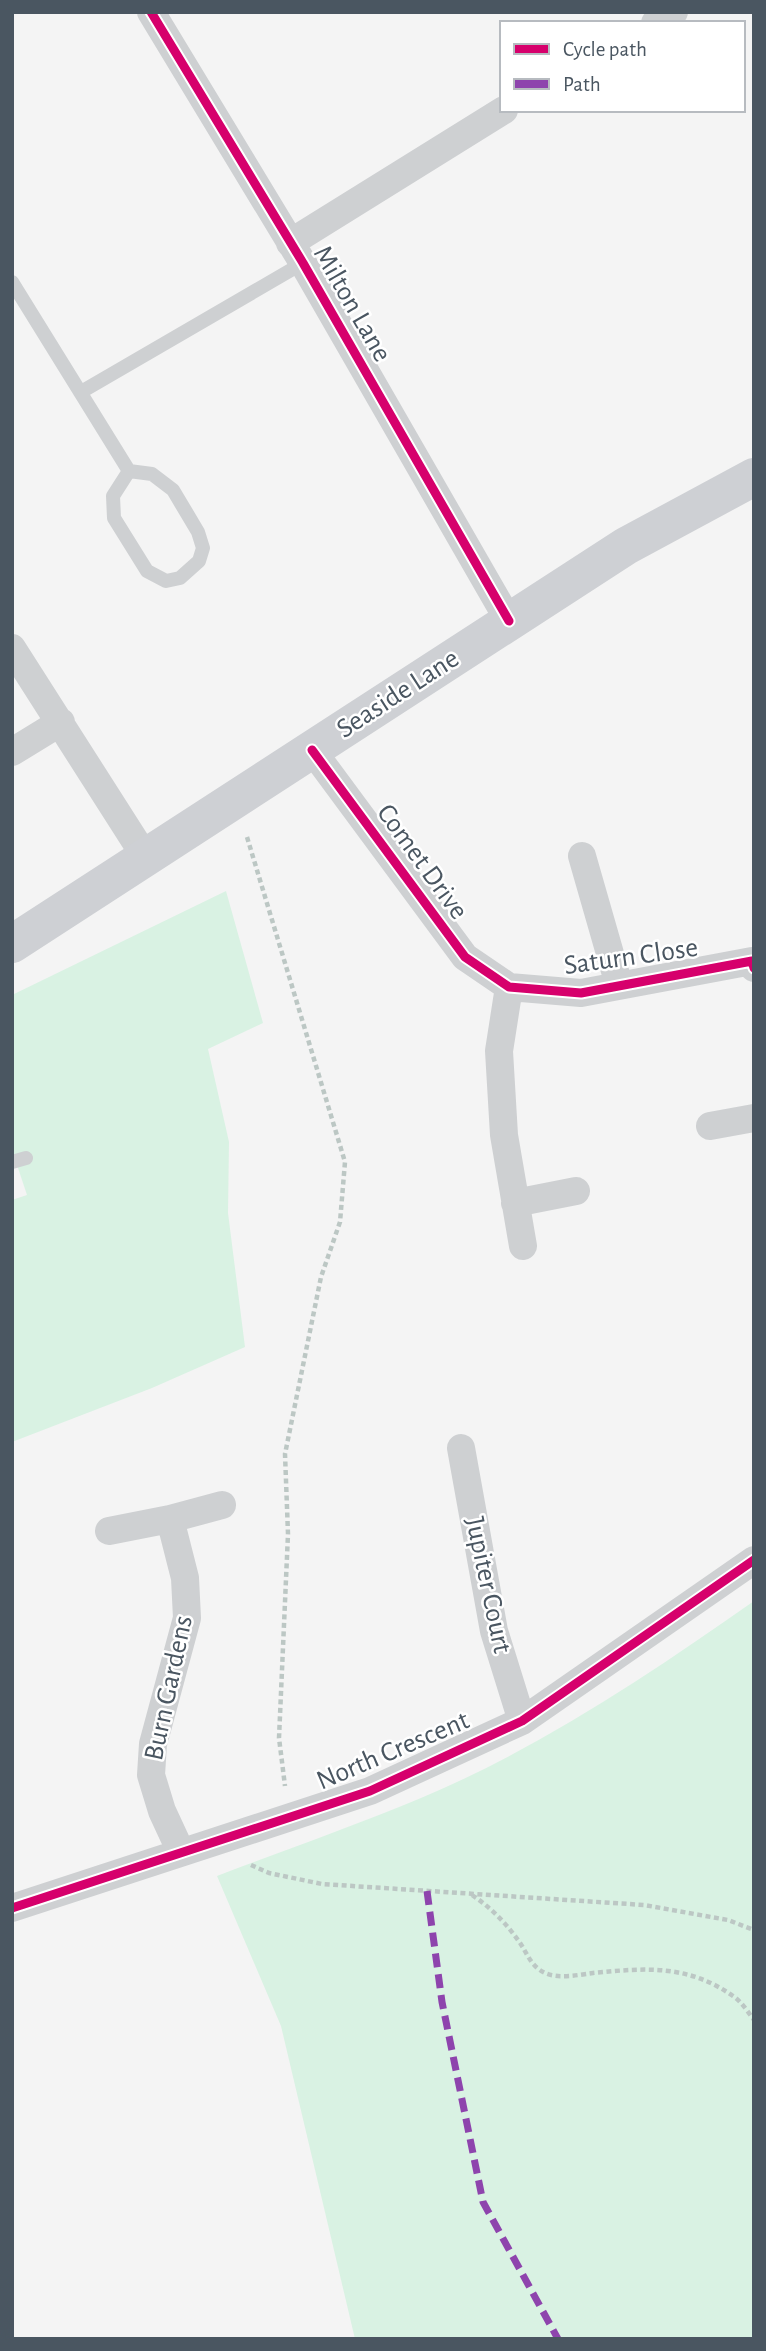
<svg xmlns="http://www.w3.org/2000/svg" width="766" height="2351" viewBox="0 0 766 2351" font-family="'Alegreya Sans',sans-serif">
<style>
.green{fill:#d9f2e3}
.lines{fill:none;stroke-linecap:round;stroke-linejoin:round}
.path{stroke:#bcc7c4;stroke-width:4.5;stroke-dasharray:5 3.5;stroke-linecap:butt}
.service{stroke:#ced0d2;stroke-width:14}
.minor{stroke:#ced0d2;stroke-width:28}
.secondary{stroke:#ced0d4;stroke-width:38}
.quiet{stroke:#8e44ad;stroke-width:7;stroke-dasharray:14 7;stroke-linecap:butt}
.cycleway-casing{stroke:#fff;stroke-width:13}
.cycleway{stroke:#d6006c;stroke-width:9}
.labels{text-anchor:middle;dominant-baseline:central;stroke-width:5;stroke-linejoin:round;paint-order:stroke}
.street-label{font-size:28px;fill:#4a5661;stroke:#fff}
</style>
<rect width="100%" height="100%" fill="#f4f4f4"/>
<path class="green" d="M 226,891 L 263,1023 L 208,1049 L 229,1142 L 228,1213 L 245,1347 L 152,1388 L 12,1442 L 12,1200 L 27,1195 L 12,1150 L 12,995 Z
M 754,1601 L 754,2339 L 355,2339 L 281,2026 L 217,1876 C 285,1850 354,1826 421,1798 C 538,1749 650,1674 754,1601 Z"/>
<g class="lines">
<path class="path" d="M 247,837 L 345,1162 L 340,1222 L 321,1277 L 285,1454 L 288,1534 L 279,1738 L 285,1786
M 251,1865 L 269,1873 L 322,1884 L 644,1905 L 728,1920 L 754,1930
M 472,1895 C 490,1907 505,1922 518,1940 C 527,1952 530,1966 545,1973 C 558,1979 578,1975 593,1973 C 645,1968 687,1964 733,1996 C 741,2001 748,2012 754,2020"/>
<path class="service" d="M 12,282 L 129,471
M 81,392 L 303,263
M 129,471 L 152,474 L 173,490 L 198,532 L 203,548 L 199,561 L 180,578 L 166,581 L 147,571 L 114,518 L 113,496 Z
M 12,1162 L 26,1158"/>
<path class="minor" d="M 151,12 L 303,263 L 509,621
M 655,23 L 674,12
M 290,243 L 504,110
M 12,648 L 146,858
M 312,750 L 465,957 L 509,987 L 581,993 L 752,961 L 754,968
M 12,752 L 61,722
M 582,856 L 619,985
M 509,987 L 499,1051 L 504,1135 L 523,1246
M 710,1126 L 754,1118
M 515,1203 L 576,1191
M 461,1448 L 494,1631 L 522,1721
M 170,1519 L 185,1578 L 187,1618 L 153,1744 L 151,1775 L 162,1811 L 181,1852
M 109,1531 L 170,1519 L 222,1505
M 12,1908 L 370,1791 L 522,1721 L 754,1560"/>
<path class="secondary" d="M 12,944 L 626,546 L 754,477"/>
<path class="quiet" d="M 427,1891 L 442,2002 L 483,2202 L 558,2339"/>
<g class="cycleway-casing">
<path id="cycleway" d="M 151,12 L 303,263 L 509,621
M 312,750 L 465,957 L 509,987 L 581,993 L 752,961 L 754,968
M 12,1908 L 370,1791 L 522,1721 L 754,1560"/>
</g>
<use href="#cycleway" class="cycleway"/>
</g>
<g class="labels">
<g class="street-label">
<text transform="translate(352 304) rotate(60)">Milton Lane</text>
<text transform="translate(398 694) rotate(-33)">Seaside Lane</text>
<text transform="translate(422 862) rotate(54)">Comet Drive</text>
<text transform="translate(631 957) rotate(-8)">Saturn Close</text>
<text transform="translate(488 1585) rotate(78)">Jupiter Court</text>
<text transform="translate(169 1688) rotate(-78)">Burn Gardens</text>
<text transform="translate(393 1751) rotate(-23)">North Crescent</text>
</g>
</g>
<rect width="766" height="2351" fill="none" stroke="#4a5661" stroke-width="28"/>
<rect x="500" y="21" width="245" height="91" fill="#ffffff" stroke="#b7bbc0" stroke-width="2"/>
<rect x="514" y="44" width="35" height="10" fill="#d6006c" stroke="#b7bbc0" stroke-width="2"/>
<text x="563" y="56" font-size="21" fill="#4a5661">Cycle path</text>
<rect x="514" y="79" width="35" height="10" fill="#8e44ad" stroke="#b7bbc0" stroke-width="2"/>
<text x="563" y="91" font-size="21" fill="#4a5661">Path</text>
</svg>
